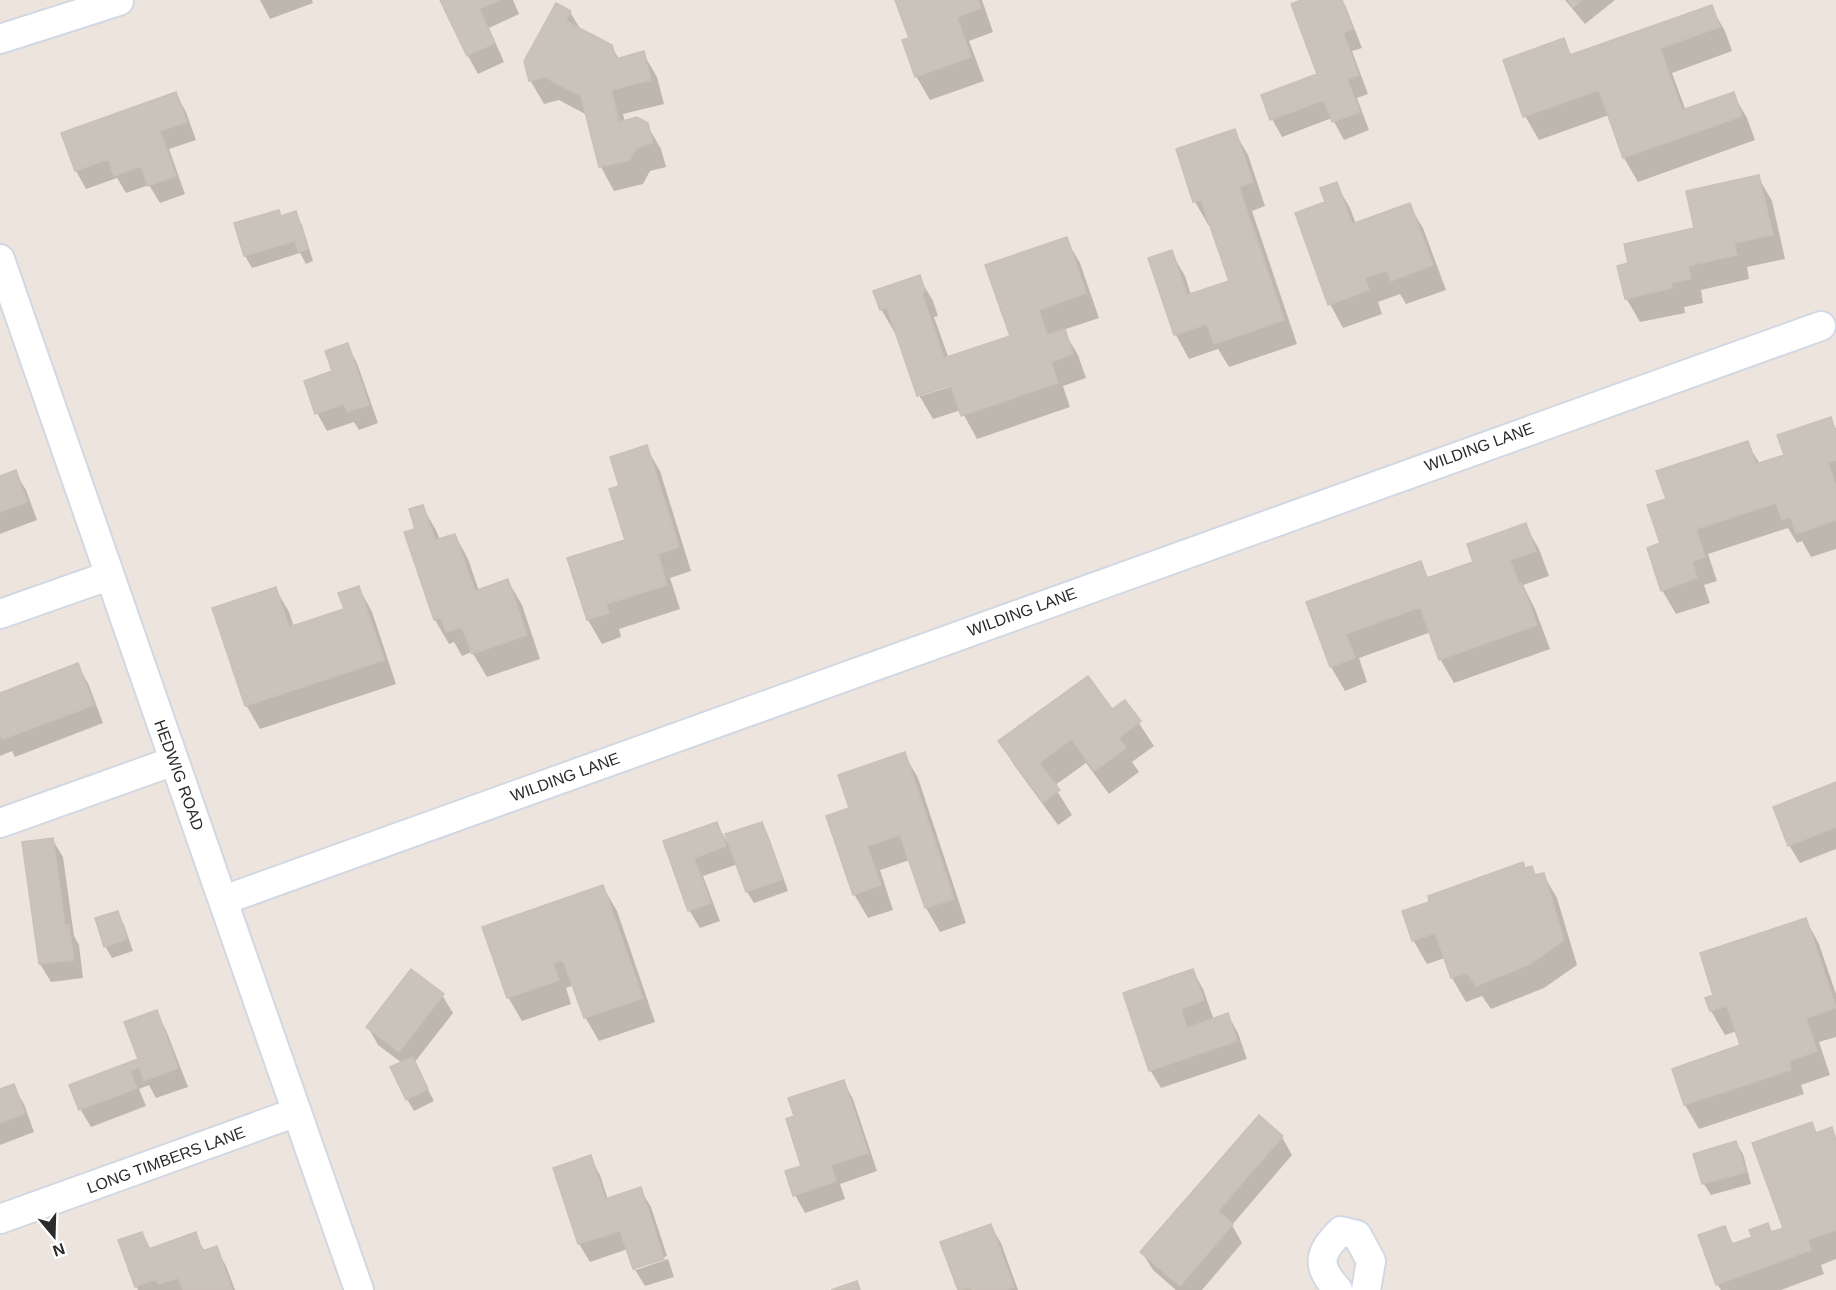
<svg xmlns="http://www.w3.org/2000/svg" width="1836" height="1290" viewBox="0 0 1836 1290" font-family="Arial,sans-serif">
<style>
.shadow{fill:#0003;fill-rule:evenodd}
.building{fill:#c9c3bb;stroke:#c9c1b6;stroke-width:1.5}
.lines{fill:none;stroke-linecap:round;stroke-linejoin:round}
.minor-casing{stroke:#d2d7e4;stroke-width:32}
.minor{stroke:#fff;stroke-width:28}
.labels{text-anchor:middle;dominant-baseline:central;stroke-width:5;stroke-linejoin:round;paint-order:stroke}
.street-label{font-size:16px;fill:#2b2b2b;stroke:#fff}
</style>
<rect width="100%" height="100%" fill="#ede5dd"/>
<path class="shadow" d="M 260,0 L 312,0 L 313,3 L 270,19 Z
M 444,0 L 513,0 L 519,14 L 489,28 L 504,62 L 478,74 L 468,56 Z
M 896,0 L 982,0 L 993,32 L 969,41 L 984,81 L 930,100 L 916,76 L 910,39 Z
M 1305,0 L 1342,0 L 1346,7 L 1362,48 L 1352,51 L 1368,94 L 1357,98 L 1369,130 L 1344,140 L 1332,118 L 1282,137 L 1272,119 L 1319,75 Z
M 1565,0 L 1615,0 L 1585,24 Z
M 1711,7 L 1725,31 L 1732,51 L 1672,73 L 1686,111 L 1733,94 L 1747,118 L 1755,140 L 1638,182 L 1624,158 L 1609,115 L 1539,140 L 1525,116 L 1505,61 L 1563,40 L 1572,56 Z
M 570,12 L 581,30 L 611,46 L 619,59 L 643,53 L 657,77 L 664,104 L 623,114 L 625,122 L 647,125 L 661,149 L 666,167 L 650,171 L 643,184 L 614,191 L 601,167 L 587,115 L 559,100 L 544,104 L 530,80 Z
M 176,94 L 186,112 L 196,140 L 169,149 L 185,194 L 160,203 L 149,185 L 126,193 L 117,178 L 86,189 L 76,171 Z
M 1234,131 L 1248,155 L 1265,206 L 1252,211 L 1297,344 L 1229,367 L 1218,349 L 1189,359 L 1176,335 L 1150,259 L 1171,252 L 1185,276 L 1191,295 L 1231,282 L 1211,225 L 1209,226 L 1195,202 L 1177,150 Z
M 1758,177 L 1772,201 L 1785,259 L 1747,267 L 1749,279 L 1701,290 L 1703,303 L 1684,307 L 1685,313 L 1640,322 L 1626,298 L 1630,264 L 1696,229 Z
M 1336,184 L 1350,208 L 1356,224 L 1409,205 L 1423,228 L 1446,290 L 1406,304 L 1400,294 L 1378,302 L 1382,314 L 1343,328 L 1330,304 Z
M 295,213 L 302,225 L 313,261 L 306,264 L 300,253 L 252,268 L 245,256 L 236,224 L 282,218 Z
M 1066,239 L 1080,263 L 1099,318 L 1063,330 L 1078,355 L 1086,378 L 1063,386 L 1070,407 L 977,439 L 961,410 L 933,419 L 919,395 L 897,333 L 895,333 L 881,309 L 919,277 L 933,301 L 938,316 L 934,317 L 949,359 L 1012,337 ZM 957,381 L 958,384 L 921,396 L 921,393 Z
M 347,345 L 357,363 L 378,423 L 359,430 L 354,422 L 327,431 L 317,413 Z
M 1830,419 L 1836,429 L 1836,549 L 1811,557 L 1802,541 L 1797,543 L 1788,528 L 1708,554 L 1717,581 L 1704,585 L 1710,603 L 1676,614 L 1662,590 L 1662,544 L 1668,500 L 1747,443 L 1760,464 L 1786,456 Z
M 646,447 L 660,471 L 691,571 L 670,578 L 680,609 L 619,629 L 621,637 L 602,644 L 588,620 L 627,541 L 621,487 Z
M 15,472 L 26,490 L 37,520 L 0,534 L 0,478 Z
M 422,506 L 436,530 L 440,540 L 455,535 L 468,559 L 479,591 L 508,581 L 522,605 L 540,659 L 487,677 L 472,652 L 462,656 L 454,642 L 449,644 L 435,620 L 406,533 L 417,529 Z
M 1525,525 L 1539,549 L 1549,576 L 1523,585 L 1535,609 L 1550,649 L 1454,683 L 1440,659 L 1431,632 L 1359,658 L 1367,682 L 1345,691 L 1331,667 L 1308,603 L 1420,563 L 1429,579 L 1475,563 Z
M 275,588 L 289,612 L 294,627 L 346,610 L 359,588 L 372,612 L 396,684 L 260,729 L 246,705 Z
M 77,665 L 88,683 L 103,723 L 15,757 L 12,751 L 0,756 L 0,695 Z
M 1125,702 L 1154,746 L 1132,762 L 1139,772 L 1109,794 L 1086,763 L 1054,786 L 1072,815 L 1058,825 L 1014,765 L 1000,741 L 1112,711 Z
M 904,754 L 918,778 L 966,923 L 940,932 L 926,908 L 910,860 L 880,870 L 893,910 L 868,918 L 854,894 L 851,809 Z
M 1836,784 L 1836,849 L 1800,863 L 1789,845 Z
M 761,823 L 768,835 L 788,891 L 754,903 L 747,892 L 738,864 L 703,876 L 720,921 L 700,928 L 689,910 L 665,842 L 717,824 L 729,845 Z
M 52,839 L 63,857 L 74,936 L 79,945 L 83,978 L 51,982 L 40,964 L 24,843 Z
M 1531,867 L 1536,877 L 1543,874 L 1557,898 L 1577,965 L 1544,988 L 1491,1009 L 1482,996 L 1466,1002 L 1452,978 L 1445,958 L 1427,964 L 1413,940 Z
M 603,887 L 617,911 L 655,1022 L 599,1041 L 585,1017 L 574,985 L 566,988 L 571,1004 L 522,1021 L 508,997 Z
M 117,913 L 124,925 L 133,951 L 112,958 L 105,946 Z
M 1806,920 L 1819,944 L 1836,994 L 1836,1037 L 1819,1042 L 1830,1075 L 1801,1085 L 1804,1094 L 1699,1129 L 1685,1105 L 1674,1070 L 1742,1046 L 1737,1031 L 1725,1035 L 1711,1011 L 1707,999 L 1715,996 Z
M 1193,971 L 1203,989 L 1214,1020 L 1228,1015 L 1238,1033 L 1247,1059 L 1161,1088 L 1150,1070 Z
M 442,995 L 453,1013 L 414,1063 L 434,1101 L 414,1111 L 407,1099 L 402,1063 L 378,1045 L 368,1027 Z
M 156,1012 L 166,1030 L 188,1087 L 156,1098 L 149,1085 L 139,1089 L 146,1106 L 91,1127 L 80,1109 L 140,1060 Z
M 843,1081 L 853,1099 L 877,1171 L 840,1184 L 845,1199 L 805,1213 L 795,1195 L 803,1167 L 796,1117 Z
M 13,1086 L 24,1104 L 34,1132 L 0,1145 L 0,1091 Z
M 1811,1124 L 1817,1134 L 1831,1129 L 1836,1138 L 1836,1259 L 1821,1265 L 1824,1274 L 1781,1290 L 1721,1290 L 1717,1284 L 1724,1228 L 1734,1245 L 1754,1238 L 1767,1225 L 1772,1233 L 1785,1229 Z
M 1282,1137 L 1292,1155 L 1232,1225 L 1242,1243 L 1202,1290 L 1176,1290 L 1153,1270 L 1142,1252 Z
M 1736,1143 L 1743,1154 L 1751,1184 L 1711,1195 L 1704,1184 L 1695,1155 Z
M 590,1157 L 600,1175 L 608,1200 L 640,1189 L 651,1207 L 667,1256 L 636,1267 L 636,1270 L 668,1259 L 674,1277 L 645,1286 L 634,1268 L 628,1249 L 590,1262 L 579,1244 L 555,1169 Z
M 990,1225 L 1001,1243 L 1018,1290 L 959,1290 L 942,1243 Z
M 142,1233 L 151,1250 L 195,1234 L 205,1252 L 216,1248 L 226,1266 L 235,1290 L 138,1290 L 136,1286 Z"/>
<path class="building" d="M 440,0 L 499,0 L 479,9 L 495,43 L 467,56 Z
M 895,0 L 978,0 L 981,8 L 957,17 L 971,57 L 915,77 L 902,40 L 909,38 Z
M 1301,0 L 1342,0 L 1353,29 L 1343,33 L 1359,75 L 1347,79 L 1360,112 L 1332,122 L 1324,100 L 1270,120 L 1261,95 L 1317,74 L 1291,4 Z
M 1568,0 L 1582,0 L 1573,7 Z
M 556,3 L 571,11 L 566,21 L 612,45 L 616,59 L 644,51 L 651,80 L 611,90 L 619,122 L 637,117 L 648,123 L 653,143 L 636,148 L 630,160 L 599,167 L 581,96 L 545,77 L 529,81 L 524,61 Z
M 1712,5 L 1720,27 L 1660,48 L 1682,110 L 1734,92 L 1742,116 L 1623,158 L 1599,90 L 1523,117 L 1503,60 L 1564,38 L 1570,55 Z
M 176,92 L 187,122 L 160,131 L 176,176 L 148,186 L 141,166 L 114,176 L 108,159 L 75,171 L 61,133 Z
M 1235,129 L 1253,182 L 1239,187 L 1284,320 L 1214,344 L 1207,324 L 1174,335 L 1148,258 L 1172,250 L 1187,295 L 1229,281 L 1201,200 L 1193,202 L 1176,149 Z
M 1759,175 L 1773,235 L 1734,243 L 1737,255 L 1688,266 L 1691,279 L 1671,283 L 1672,288 L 1625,299 L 1617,266 L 1628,263 L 1624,244 L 1694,228 L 1686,191 Z
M 1337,182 L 1352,224 L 1410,203 L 1433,265 L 1391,281 L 1387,270 L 1365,278 L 1369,290 L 1328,305 L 1295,213 L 1325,202 L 1320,188 Z
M 279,210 L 281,216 L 296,211 L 308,249 L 298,252 L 295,241 L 244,256 L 234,223 Z
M 1067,237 L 1086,293 L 1039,310 L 1047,335 L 1065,329 L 1073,354 L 1051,362 L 1058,383 L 961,416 L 951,385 L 917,396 L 887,308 L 880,310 L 873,291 L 920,275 L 925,291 L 922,293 L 944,358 L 1010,336 L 985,265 Z
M 348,343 L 369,405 L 347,412 L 344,404 L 315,414 L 304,381 L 332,371 L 325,351 Z
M 1831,417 L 1836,434 L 1836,460 L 1828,462 L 1836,487 L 1836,520 L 1796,534 L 1791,517 L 1782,520 L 1776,503 L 1696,529 L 1705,557 L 1692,561 L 1697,578 L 1661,591 L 1647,548 L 1660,543 L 1647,505 L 1666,499 L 1656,471 L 1748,441 L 1756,464 L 1784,455 L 1777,435 Z
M 647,445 L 679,547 L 658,554 L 667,585 L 606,604 L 609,613 L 587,620 L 567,558 L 625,540 L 609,489 L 619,486 L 610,457 Z
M 16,470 L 27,502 L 0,512 L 0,476 Z
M 423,505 L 435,540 L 455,534 L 475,591 L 508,579 L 527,635 L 472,654 L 462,627 L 446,632 L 441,618 L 434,620 L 404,532 L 415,529 L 409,509 Z
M 1526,523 L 1536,551 L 1510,560 L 1519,584 L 1522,583 L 1537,625 L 1439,660 L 1420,607 L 1346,634 L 1355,658 L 1330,667 L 1306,602 L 1421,561 L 1427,578 L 1473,562 L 1467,544 Z
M 359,586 L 384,660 L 245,706 L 212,608 L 276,587 L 289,627 L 344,609 L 338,593 Z
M 78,663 L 94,705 L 3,739 L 0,734 L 0,693 Z
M 1088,676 L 1112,709 L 1125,700 L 1141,721 L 1119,738 L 1126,748 L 1094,771 L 1072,739 L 1039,763 L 1060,790 L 1043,802 L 998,741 Z
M 905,752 L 954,899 L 925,908 L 900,835 L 867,846 L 881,885 L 853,895 L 826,816 L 849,808 L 838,775 Z
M 1836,782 L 1836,827 L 1788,846 L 1773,807 Z
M 717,822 L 726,846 L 694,858 L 711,903 L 688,911 L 663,841 Z
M 762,822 L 783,879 L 746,892 L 725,834 Z
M 53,838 L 65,925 L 69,925 L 74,960 L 39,964 L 22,842 Z
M 1523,862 L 1525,868 L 1532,866 L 1535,875 L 1544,873 L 1564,940 L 1530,964 L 1476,986 L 1467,973 L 1451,978 L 1435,933 L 1412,941 L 1402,911 L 1429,902 L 1428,896 Z
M 603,885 L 643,998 L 584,1018 L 563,960 L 553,964 L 559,980 L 507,998 L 482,927 Z
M 118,911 L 127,939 L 104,947 L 95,918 Z
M 1806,918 L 1836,1008 L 1806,1018 L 1817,1051 L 1789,1061 L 1791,1070 L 1684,1105 L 1672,1069 L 1740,1045 L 1727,1006 L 1710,1011 L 1705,998 L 1713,995 L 1700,953 Z
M 411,969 L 444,994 L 399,1052 L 366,1027 Z
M 1193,969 L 1204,1000 L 1181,1009 L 1187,1028 L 1228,1013 L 1237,1041 L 1149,1071 L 1123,993 Z
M 157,1010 L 178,1068 L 144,1081 L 139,1067 L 130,1071 L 137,1088 L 79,1110 L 69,1085 L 138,1059 L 124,1022 Z
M 413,1057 L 428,1089 L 406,1100 L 390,1067 Z
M 844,1080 L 868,1153 L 831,1165 L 836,1181 L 793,1196 L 785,1171 L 801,1166 L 786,1119 L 794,1116 L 788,1098 Z
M 14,1084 L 25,1113 L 0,1123 L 0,1089 Z
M 1259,1115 L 1283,1136 L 1218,1211 L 1233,1224 L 1180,1286 L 1140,1252 Z
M 1812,1122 L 1816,1133 L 1832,1127 L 1836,1140 L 1836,1230 L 1808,1240 L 1811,1250 L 1716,1285 L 1698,1235 L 1725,1226 L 1732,1244 L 1752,1237 L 1749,1230 L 1768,1223 L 1771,1232 L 1783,1228 L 1752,1143 Z
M 1736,1141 L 1746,1172 L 1702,1184 L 1693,1154 Z
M 591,1155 L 605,1199 L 641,1187 L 664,1259 L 633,1269 L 620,1231 L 578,1244 L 553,1168 Z
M 991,1224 L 1014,1287 L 1005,1290 L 972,1290 L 972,1288 L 958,1290 L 940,1242 Z
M 142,1232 L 149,1249 L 196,1232 L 202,1251 L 217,1246 L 232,1290 L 183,1290 L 178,1278 L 158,1284 L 156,1279 L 135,1287 L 118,1240 Z
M 857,1281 L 860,1290 L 831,1290 Z"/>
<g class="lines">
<g class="minor-casing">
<path id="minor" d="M 0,39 L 119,1
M 0,259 C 117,604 240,946 359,1290
M 0,614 L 108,576
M 0,823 L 174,761
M 224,900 L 1821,326
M 0,1219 L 297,1112
M 1338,1290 C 1316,1265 1318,1254 1341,1231 L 1357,1235 L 1371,1261 L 1366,1290"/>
</g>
<use href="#minor" class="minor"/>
</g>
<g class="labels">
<g class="street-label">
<text transform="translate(1479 447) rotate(-20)">WILDING LANE</text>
<text transform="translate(1022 612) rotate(-20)">WILDING LANE</text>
<text transform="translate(179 775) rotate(70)">HEDWIG ROAD</text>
<text transform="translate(565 777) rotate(-20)">WILDING LANE</text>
<text transform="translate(166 1160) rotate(-20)">LONG TIMBERS LANE</text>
</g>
</g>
<g transform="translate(54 1236) rotate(161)" stroke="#ffffff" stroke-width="4.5" paint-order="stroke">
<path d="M0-4.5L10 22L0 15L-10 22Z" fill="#2b2b2b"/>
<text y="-9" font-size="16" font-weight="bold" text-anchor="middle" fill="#2b2b2b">N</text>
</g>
</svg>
